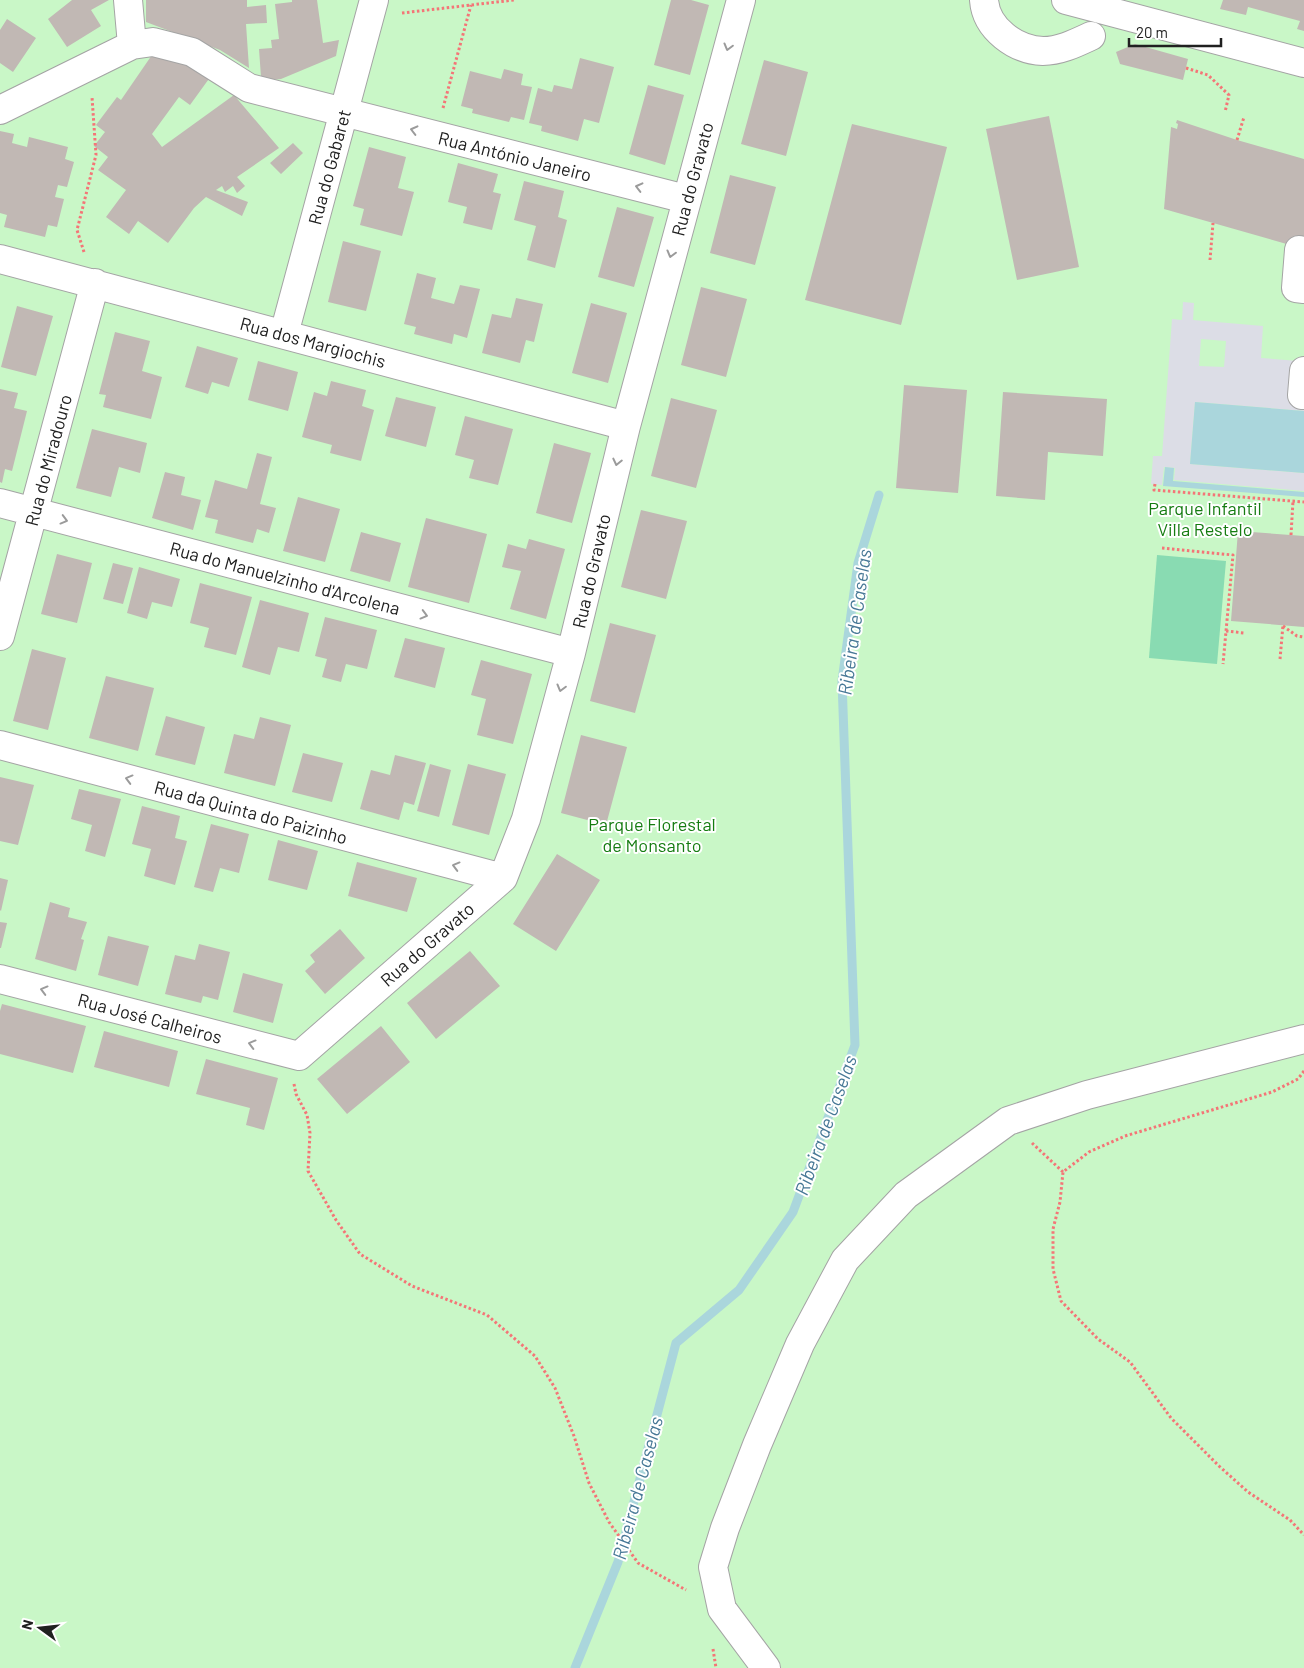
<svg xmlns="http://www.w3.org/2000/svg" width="1304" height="1668" viewBox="0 0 1304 1668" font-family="Barlow,sans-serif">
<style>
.park{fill:#c9f7c7}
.pitch{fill:#89dbb2}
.plaza{fill:#dcdde6;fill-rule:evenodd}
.water{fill:#aad6dc}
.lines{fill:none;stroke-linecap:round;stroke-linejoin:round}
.stream{stroke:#aad6dc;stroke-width:9}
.building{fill:#c1b8b4}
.minor-casing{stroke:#a4a4a4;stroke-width:30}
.path{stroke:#f47577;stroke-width:3;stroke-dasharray:2.5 2.5;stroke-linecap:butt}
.minor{stroke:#fff;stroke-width:28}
.oneway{stroke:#9b9b9b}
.labels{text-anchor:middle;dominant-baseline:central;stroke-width:4;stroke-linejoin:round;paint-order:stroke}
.street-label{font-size:18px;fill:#202020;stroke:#fff}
.park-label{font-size:18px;fill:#157c11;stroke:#fff}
.water-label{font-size:19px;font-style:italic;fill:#477896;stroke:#fff}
</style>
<rect width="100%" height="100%" fill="#f0ece7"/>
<path class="park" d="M 0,0 L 1304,0 L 1304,1668 L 0,1668 Z"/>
<path class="pitch" d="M 1157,555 L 1226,561 L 1217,664 L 1149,658 Z"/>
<path class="plaza" d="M 1183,302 L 1194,303 L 1193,320 L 1263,326 L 1261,358 L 1299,361 L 1304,400 L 1304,411 L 1195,402 L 1190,464 L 1304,473 L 1304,491 L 1174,480 L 1175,468 L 1164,467 L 1162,485 L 1151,484 L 1153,456 L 1162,456 L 1172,319 L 1182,320 ZM 1201,339 L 1226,341 L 1224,367 L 1199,366 Z"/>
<path class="water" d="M 1195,402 L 1304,411 L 1304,473 L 1190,464 Z
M 1165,467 L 1174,468 L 1173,481 L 1304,492 L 1304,497 L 1163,486 Z"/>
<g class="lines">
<path class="stream" d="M 575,1668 L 618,1562 L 676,1343 L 739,1290 L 793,1212 L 855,1045 L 842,681 L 858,563 L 879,495"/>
</g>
<path class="building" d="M 72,0 L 109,0 L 91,10 L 101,26 L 67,47 L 48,19 Z
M 146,0 L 247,0 L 247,7 L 266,5 L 267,23 L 246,24 L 249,68 L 220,50 L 146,22 Z
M 292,0 L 317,0 L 323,43 L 339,40 L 336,56 L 281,79 L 270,80 L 261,77 L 259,49 L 272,48 L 271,40 L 279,39 L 275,4 L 292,2 Z
M 671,0 L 691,0 L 709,5 L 690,75 L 654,65 Z
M 1223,0 L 1304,0 L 1304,31 L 1297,29 L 1300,21 L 1248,7 L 1246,15 L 1220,9 Z
M 7,19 L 36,38 L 13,72 L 0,63 L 0,30 Z
M 1135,44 L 1188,59 L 1183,80 L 1120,64 L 1116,52 Z
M 154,52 L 181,61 L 211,76 L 190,105 L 179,97 L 152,134 L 162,147 L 234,95 L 279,148 L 237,177 L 245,186 L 237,193 L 233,186 L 225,192 L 222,186 L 216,190 L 248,202 L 242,216 L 206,197 L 194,208 L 168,243 L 138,221 L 129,234 L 106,217 L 126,190 L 98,170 L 108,157 L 94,146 L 105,132 L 96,125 L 117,97 L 121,100 Z
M 580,58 L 614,67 L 599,123 L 584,119 L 578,141 L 541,131 L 542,126 L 529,123 L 538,88 L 552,92 L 554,85 L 572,89 Z
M 764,60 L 808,72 L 786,156 L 741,144 Z
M 504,69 L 523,74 L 521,85 L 532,87 L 524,120 L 511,117 L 509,122 L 472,113 L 473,109 L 461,106 L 470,71 L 501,79 Z
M 648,85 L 684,95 L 665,165 L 629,154 Z
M 1049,116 L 1079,267 L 1017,280 L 986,129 Z
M 1177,120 L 1237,140 L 1304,159 L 1304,249 L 1164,209 L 1171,127 L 1177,129 L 1178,124 L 1176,123 Z
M 852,124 L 947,147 L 901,325 L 805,300 Z
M 0,131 L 14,134 L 12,143 L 27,147 L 29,137 L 68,147 L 65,159 L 74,162 L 67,187 L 58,185 L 55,197 L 64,199 L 57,227 L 48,225 L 45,237 L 4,227 L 7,215 L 0,213 Z
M 293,143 L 303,153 L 281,174 L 270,163 Z
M 369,147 L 406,157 L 398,188 L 414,192 L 402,236 L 360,225 L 364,209 L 353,206 Z
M 458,163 L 498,174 L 493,192 L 501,194 L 492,230 L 463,223 L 467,207 L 448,202 Z
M 730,175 L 776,187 L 755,265 L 710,253 Z
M 524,181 L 564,191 L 558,217 L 567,220 L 555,268 L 527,260 L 536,226 L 514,220 Z
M 617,207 L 654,217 L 634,287 L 598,277 Z
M 343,241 L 381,251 L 366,311 L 328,302 Z
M 417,273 L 436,278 L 431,298 L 454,304 L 460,285 L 480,289 L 467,338 L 454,334 L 452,344 L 414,334 L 416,327 L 404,324 Z
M 701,287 L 747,299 L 726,377 L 681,365 Z
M 516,298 L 543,304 L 534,342 L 526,340 L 520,363 L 482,353 L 492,314 L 511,318 Z
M 591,303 L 627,313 L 608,383 L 572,373 Z
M 17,306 L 53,316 L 36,376 L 1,367 Z
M 115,332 L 150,341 L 142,371 L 162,377 L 151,419 L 103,407 L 106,395 L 99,394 Z
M 197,346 L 238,358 L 229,387 L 212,382 L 208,394 L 185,387 Z
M 258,361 L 298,372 L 288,411 L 248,400 Z
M 331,381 L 366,390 L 362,406 L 374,410 L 361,461 L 330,453 L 332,445 L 302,437 L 314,392 L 327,396 Z
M 904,385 L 967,390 L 958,493 L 896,488 Z
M 0,389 L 18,393 L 14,408 L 27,411 L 12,471 L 5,469 L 2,483 L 0,482 Z
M 1003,392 L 1107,399 L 1103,456 L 1048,452 L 1045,500 L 996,496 Z
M 396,397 L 436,407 L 426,447 L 385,436 Z
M 671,398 L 717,410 L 696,488 L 651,476 Z
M 465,416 L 513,429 L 498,485 L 469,478 L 474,460 L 455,455 Z
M 92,429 L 147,443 L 140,473 L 119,467 L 111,497 L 76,488 Z
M 554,443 L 591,453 L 572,523 L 536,513 Z
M 257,453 L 272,457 L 260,504 L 276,508 L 269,533 L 257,529 L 253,543 L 215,533 L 218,520 L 205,517 L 215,480 L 247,489 Z
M 165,472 L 185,477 L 181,495 L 201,500 L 193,530 L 152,518 Z
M 298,497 L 340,509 L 325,562 L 283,551 Z
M 641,510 L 687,521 L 666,599 L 621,587 Z
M 426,518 L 487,534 L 469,603 L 408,587 Z
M 1238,531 L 1304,536 L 1304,627 L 1231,621 Z
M 361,532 L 401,543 L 390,582 L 350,571 Z
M 529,539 L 565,549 L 546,619 L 510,609 L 521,571 L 502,567 L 508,544 L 526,549 Z
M 57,554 L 92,563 L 77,623 L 41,614 Z
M 113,563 L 133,568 L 123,604 L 103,599 Z
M 139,567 L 180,579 L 172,607 L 152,602 L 147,619 L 127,613 Z
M 200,583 L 252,597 L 236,655 L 204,647 L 209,628 L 190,623 Z
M 260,600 L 309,613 L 299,652 L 278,647 L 270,675 L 242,667 Z
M 325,617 L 377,630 L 367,669 L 346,664 L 341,682 L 322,677 L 327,659 L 315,656 Z
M 610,623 L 656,635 L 635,713 L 590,701 Z
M 405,638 L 445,648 L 435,688 L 394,677 Z
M 32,649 L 66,658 L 48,730 L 13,721 Z
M 481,660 L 532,674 L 513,744 L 477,735 L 486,699 L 471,695 Z
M 106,676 L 154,688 L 138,751 L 89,738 Z
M 166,716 L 205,727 L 195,765 L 155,755 Z
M 260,717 L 291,725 L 275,786 L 224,773 L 234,734 L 254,739 Z
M 581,735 L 627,747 L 606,825 L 561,813 Z
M 303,753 L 343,763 L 332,802 L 292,792 Z
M 395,755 L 426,763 L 414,805 L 404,802 L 399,820 L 360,809 L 371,770 L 390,775 Z
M 430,764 L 451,770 L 439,817 L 417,811 Z
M 468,764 L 506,774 L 489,835 L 452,825 Z
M 0,777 L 34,785 L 18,845 L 0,841 Z
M 79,789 L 121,799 L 105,857 L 85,851 L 92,825 L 71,819 Z
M 142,806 L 180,816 L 175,838 L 187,841 L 175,885 L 144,876 L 151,849 L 132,844 Z
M 211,824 L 249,834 L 239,873 L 220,868 L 213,892 L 194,887 Z
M 278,840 L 318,851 L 307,890 L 268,880 Z
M 557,854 L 600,880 L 556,951 L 513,924 Z
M 357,862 L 417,878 L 407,912 L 348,896 Z
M 0,878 L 8,880 L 1,911 L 0,910 Z
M 50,902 L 70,908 L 68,917 L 87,922 L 81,939 L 84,940 L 76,971 L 35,959 Z
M 0,922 L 7,923 L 1,948 L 0,948 Z
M 340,929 L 365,958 L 325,994 L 305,971 L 315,962 L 310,955 Z
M 108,936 L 149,946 L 138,986 L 98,975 Z
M 199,944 L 230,952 L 218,1000 L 203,996 L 201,1003 L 165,994 L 175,955 L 195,960 Z
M 470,951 L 500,986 L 436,1039 L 407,1003 Z
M 243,973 L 283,984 L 273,1023 L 233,1012 Z
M 2,1004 L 86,1026 L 73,1073 L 0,1054 L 0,1011 Z
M 381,1026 L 410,1062 L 347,1114 L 317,1079 Z
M 104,1031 L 178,1051 L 169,1087 L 94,1067 Z
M 206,1059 L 278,1078 L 264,1130 L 246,1125 L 250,1108 L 196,1094 Z"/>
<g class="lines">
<g class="minor-casing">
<path id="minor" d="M 128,0 L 132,45
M 984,0 C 986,29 1016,50 1043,51 C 1060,51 1076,43 1091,36
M 1066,0 L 1304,63
M 0,110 L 132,45 L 153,42 L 192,52 L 249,88 L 686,199
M 1304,251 L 1299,250 L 1296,288 L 1304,289
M 0,259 L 626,426
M 284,334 L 374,0
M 1304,371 L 1302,395 L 1304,395
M 0,503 L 571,653
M 0,636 L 95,283
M 0,745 L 503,878
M 0,979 L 299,1056 L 503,878 L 526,819 L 571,653 L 626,426 L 741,0
M 766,1668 L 722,1609 L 713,1567 L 725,1528 L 757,1445 L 800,1344 L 845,1260 L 906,1195 L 1008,1121 L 1087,1095 L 1304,1039"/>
</g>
<path class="path" d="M 402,13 L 514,0
M 1186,68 L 1208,75 L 1229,95 L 1225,112
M 443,108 L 471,5
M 1237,140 L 1244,117
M 84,252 L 77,230 L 96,155 L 92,97
M 1210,260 L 1213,223
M 1155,484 L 1154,490 L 1304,502
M 1291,535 L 1293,501
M 1162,548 L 1233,555 L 1223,664
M 1283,626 L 1297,636 L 1304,637
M 1226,631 L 1244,633
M 1280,659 L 1283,625
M 1304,1071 L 1298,1079 L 1272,1092 L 1125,1136 L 1089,1152 L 1063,1172 L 1060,1202 L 1053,1229 L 1053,1269 L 1061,1301 L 1098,1339 L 1130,1362 L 1171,1418 L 1219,1466 L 1248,1492 L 1290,1520 L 1304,1535
M 294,1084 L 296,1094 L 307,1115 L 310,1133 L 308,1171 L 336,1220 L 360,1254 L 412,1286 L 487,1315 L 535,1356 L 555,1388 L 574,1436 L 589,1483 L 609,1522 L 638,1563 L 686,1590
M 1032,1143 L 1063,1172
M 713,1649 L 716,1668"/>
<use href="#minor" class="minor"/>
</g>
<defs><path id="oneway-chevron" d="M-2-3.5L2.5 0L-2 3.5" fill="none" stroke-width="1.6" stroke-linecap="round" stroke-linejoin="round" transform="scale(1.25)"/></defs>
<g class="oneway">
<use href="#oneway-chevron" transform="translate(728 47) rotate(105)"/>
<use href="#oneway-chevron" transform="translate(414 130) rotate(-166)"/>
<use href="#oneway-chevron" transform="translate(639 187) rotate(-166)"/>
<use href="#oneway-chevron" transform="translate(671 254) rotate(105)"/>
<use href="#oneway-chevron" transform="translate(617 462) rotate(103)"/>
<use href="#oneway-chevron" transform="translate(64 520) rotate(15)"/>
<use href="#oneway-chevron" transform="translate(424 615) rotate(15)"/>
<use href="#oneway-chevron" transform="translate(561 688) rotate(105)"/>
<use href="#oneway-chevron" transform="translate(129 779) rotate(-165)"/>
<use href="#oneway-chevron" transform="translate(456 866) rotate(-165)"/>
<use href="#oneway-chevron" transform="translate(44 990) rotate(-165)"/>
<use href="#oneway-chevron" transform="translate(252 1044) rotate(-165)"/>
</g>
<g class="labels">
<g class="street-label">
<text transform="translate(515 156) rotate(14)">Rua António Janeiro</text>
<text transform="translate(329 167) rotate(-75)">Rua do Gabaret</text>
<text transform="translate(692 179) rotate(-75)">Rua do Gravato</text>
<text transform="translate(313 342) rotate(15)">Rua dos Margiochis</text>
<text transform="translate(48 460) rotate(-75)">Rua do Miradouro</text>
<text transform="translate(591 571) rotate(-77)">Rua do Gravato</text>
<text transform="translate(285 578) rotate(15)">Rua do Manuelzinho d'Arcolena</text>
<text transform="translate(251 812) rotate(15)">Rua da Quinta do Paizinho</text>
<text transform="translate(427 944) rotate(-41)">Rua do Gravato</text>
<text transform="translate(150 1018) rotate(15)">Rua José Calheiros</text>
</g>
<g class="park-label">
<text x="1205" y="508">Parque Infantil<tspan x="1205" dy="21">Villa Restelo</tspan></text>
<text x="652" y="824">Parque Florestal<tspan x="652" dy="21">de Monsanto</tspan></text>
</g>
<g class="water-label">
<text transform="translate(854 622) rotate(-82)">Ribeira de Caselas</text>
<text transform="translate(825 1125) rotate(-70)">Ribeira de Caselas</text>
<text transform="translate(637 1488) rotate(-75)">Ribeira de Caselas</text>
</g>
</g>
<g transform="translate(40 1628) rotate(285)" stroke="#ffffff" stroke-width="4" paint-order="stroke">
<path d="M0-4L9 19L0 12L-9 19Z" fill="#202020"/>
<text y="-8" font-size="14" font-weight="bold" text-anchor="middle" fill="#202020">N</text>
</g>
<path d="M1129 38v8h92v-8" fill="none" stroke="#202020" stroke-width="2.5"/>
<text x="1136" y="38" font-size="15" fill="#202020" stroke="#ffffff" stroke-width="4" paint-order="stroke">20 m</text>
</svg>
